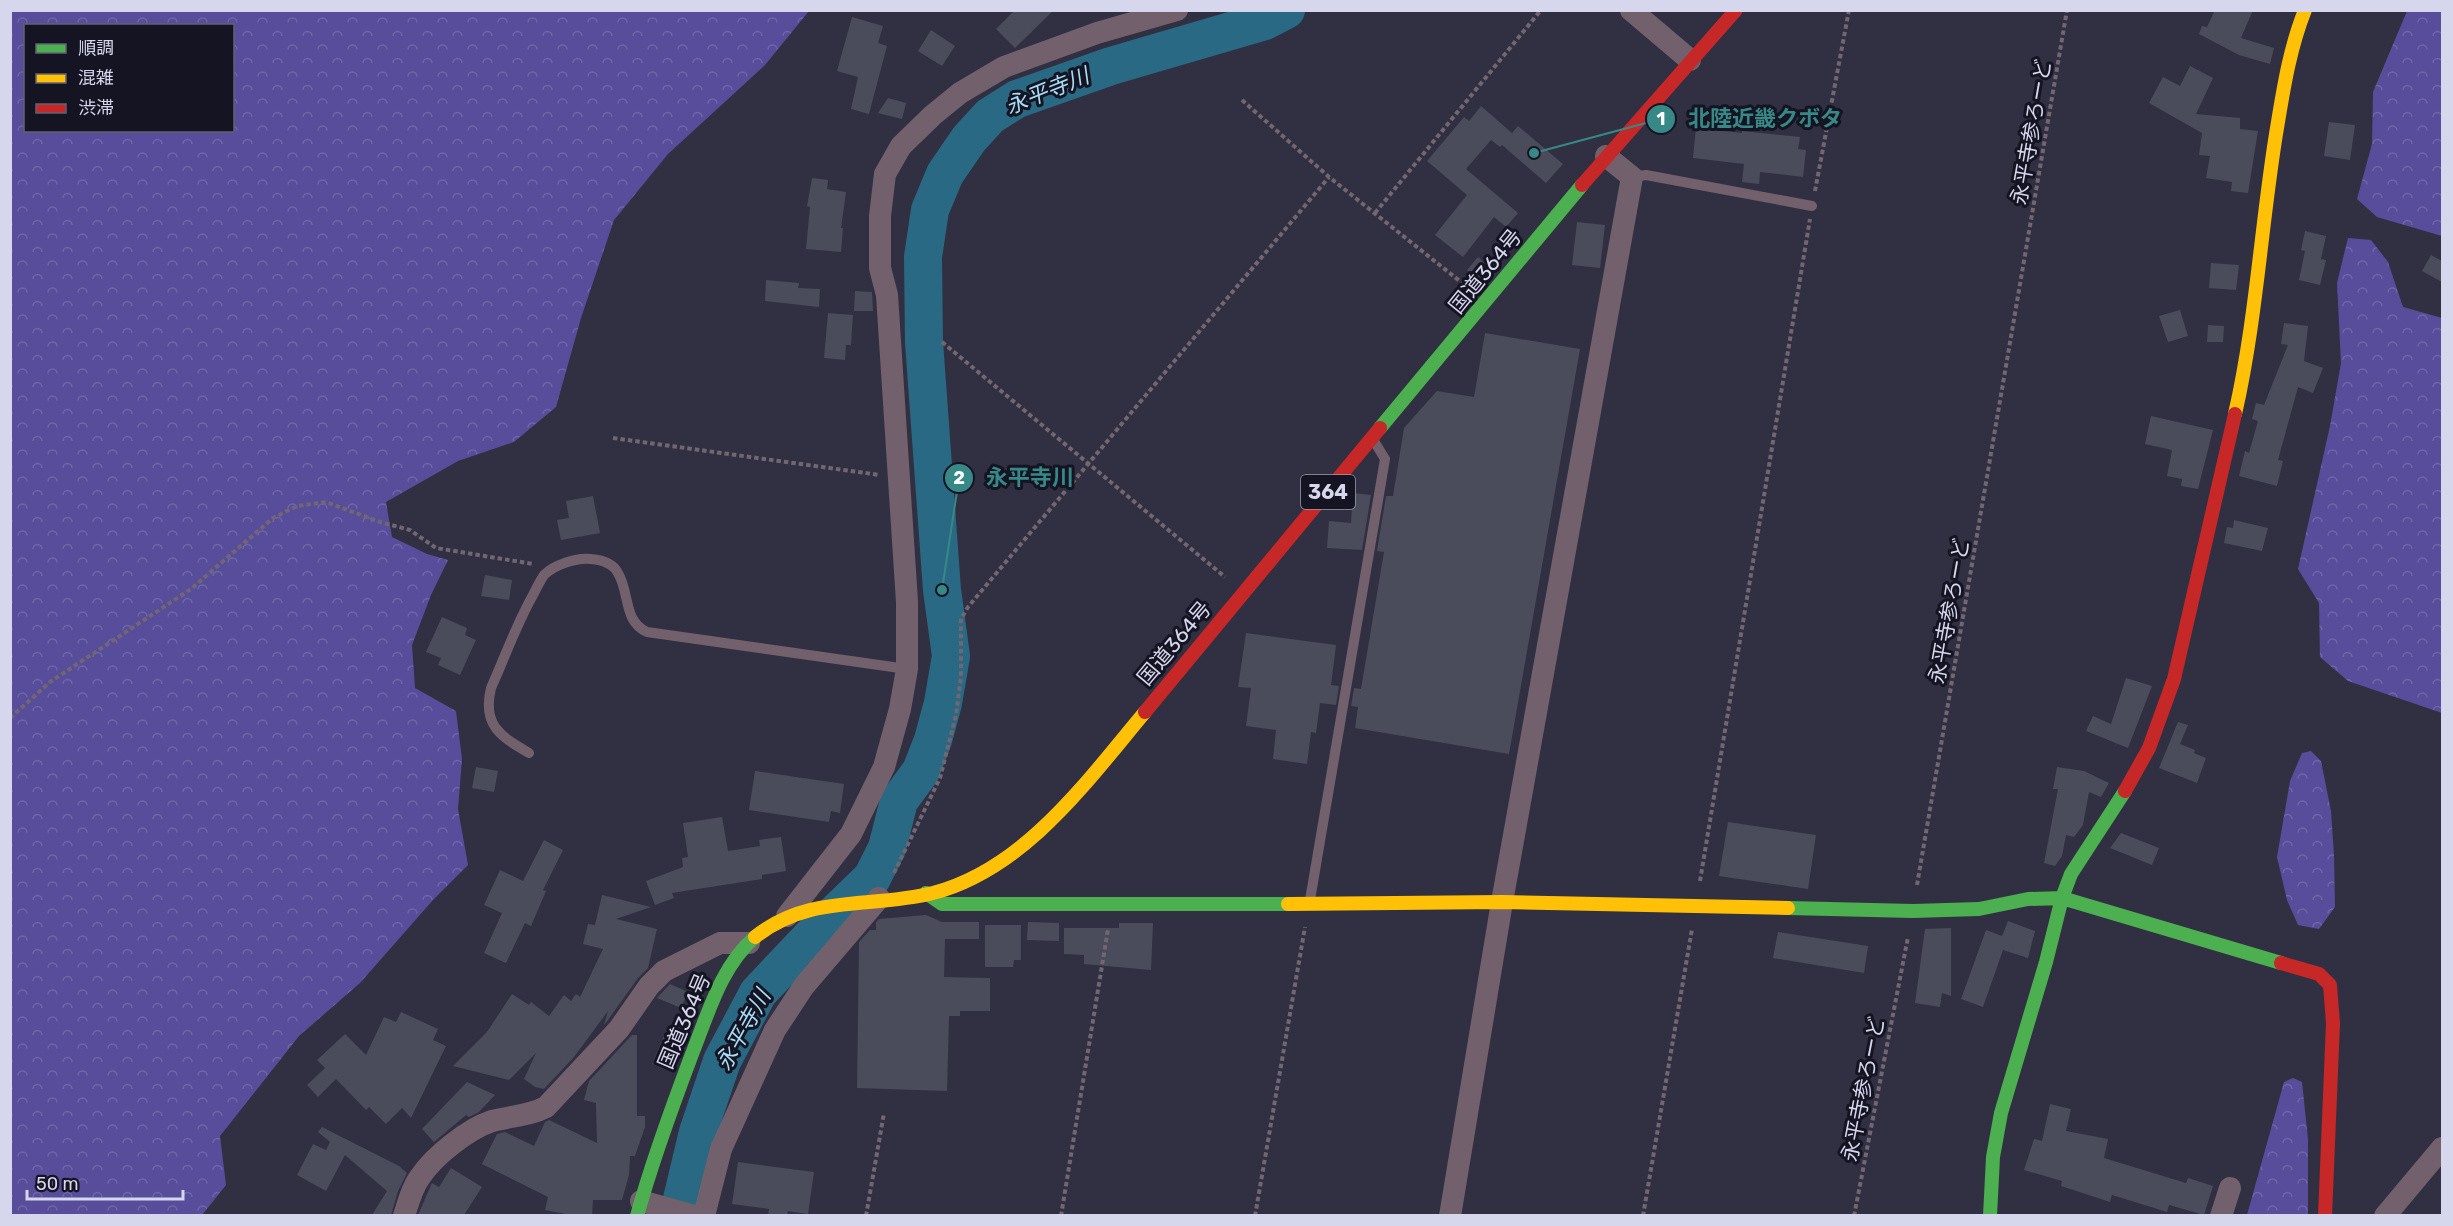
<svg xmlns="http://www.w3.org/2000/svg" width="2453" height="1226" viewBox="0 0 2453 1226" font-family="Rubik,'Noto Sans JP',sans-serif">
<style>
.forest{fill:url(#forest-crowns);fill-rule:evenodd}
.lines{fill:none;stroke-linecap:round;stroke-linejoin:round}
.river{stroke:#2a6983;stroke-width:38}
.building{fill:#4a4b5b}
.path{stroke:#716672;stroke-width:4;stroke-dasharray:4.5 3;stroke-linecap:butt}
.lane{stroke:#72616d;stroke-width:10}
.street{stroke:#72616d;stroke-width:22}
.fast{stroke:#4caf50;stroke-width:14}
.slow{stroke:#ffc107;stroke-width:14}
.jam{stroke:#c62828;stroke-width:14}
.labels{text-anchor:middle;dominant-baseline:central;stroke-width:6;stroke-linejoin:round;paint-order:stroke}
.shield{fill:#151423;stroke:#9c9cb0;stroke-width:1.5}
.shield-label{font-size:20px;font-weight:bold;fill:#d6d6ec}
.street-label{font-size:21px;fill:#d6d6ec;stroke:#151423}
.water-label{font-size:22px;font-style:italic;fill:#a6ddf5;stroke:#151423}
.leader{fill:none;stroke:#378987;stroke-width:2}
.callout-dot{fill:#378987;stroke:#151423;stroke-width:2}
.mark-label{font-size:18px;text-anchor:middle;font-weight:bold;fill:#fff}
.callout-label{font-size:22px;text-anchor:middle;font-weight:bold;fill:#378987;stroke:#151423;stroke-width:6;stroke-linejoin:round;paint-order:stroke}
</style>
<defs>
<pattern id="forest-crowns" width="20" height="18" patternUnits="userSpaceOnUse" patternTransform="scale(1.5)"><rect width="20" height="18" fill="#574d9b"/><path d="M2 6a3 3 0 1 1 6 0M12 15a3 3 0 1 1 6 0" fill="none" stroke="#6e66a9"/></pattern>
</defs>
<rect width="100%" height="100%" fill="#313042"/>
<path class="forest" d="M 10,11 L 809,11 L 765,65 L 668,154 L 614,220 L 581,318 L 556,407 L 514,442 L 458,461 L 386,502 L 392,537 L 427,554 L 448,560 L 431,595 L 412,645 L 415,688 L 456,711 L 462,759 L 458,809 L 468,865 L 433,900 L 360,983 L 299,1036 L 220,1136 L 226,1185 L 202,1215 L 11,1215 ZM 26,26 L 232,26 L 232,130 L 26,130 Z
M 2407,11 L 2442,11 L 2442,236 L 2377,217 L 2357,199 L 2372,144 L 2373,92 Z
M 2348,238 L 2371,240 L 2388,262 L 2403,307 L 2442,318 L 2442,713 L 2348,681 L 2320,657 L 2319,603 L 2298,569 L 2330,426 L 2341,363 L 2337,283 Z
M 2311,751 L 2321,761 L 2331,811 L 2334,855 L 2335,907 L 2319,929 L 2298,925 L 2287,900 L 2277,857 L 2290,781 L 2302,753 Z
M 2293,1078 L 2302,1082 L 2308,1139 L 2308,1215 L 2247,1215 L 2284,1082 Z"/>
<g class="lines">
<path class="river" d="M 678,1216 L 698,1132 L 722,1061 L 758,993 L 810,938 L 872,878 L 887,848 L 899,801 L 921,771 L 933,740 L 943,703 L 951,656 L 942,590 L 924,342 L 923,257 L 930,210 L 945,174 L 969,139 L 990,116 L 1017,99 L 1111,66 L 1265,21 L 1286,10"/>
</g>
<path class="building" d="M 1015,10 L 1054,10 L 1015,48 L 996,29 Z
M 2215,10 L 2253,10 L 2241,38 L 2274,48 L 2270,64 L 2239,55 L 2199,34 L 2202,26 L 2207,27 Z
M 852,17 L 883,26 L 878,43 L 887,46 L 869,114 L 851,109 L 858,77 L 837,71 Z
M 931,30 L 955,46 L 942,66 L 918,51 Z
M 2190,66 L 2213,78 L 2196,114 L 2240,118 L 2240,129 L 2258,131 L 2248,193 L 2231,191 L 2232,182 L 2206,178 L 2210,156 L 2199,155 L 2202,133 L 2149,103 L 2163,77 L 2180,86 Z
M 888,98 L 906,103 L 902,119 L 878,113 Z
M 1481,106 L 1512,133 L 1518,126 L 1563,164 L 1546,183 L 1502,145 L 1500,147 L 1491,140 L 1466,169 L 1518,213 L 1506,227 L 1494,217 L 1463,257 L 1435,235 L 1467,195 L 1427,161 L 1464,117 L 1469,121 Z
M 2329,122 L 2355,125 L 2350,160 L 2324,156 Z
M 1696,128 L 1742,133 L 1742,131 L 1800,137 L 1798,149 L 1806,150 L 1803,177 L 1760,172 L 1759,184 L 1742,182 L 1744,164 L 1693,158 Z
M 812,178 L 828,180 L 827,189 L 846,192 L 841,228 L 843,228 L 841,252 L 806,249 L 810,207 L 807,206 Z
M 1577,222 L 1605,225 L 1600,268 L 1572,265 Z
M 2305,231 L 2326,236 L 2321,259 L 2326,260 L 2320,285 L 2299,280 L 2305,251 L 2301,250 Z
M 2431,255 L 2442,261 L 2442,282 L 2422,271 Z
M 1478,257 L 1489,267 L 1479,280 L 1467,270 Z
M 2211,263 L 2239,265 L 2236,290 L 2209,288 Z
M 766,280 L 799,283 L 798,288 L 820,289 L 819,307 L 765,301 Z
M 855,291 L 872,292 L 873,311 L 854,311 Z
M 2180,310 L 2188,336 L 2168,342 L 2159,316 Z
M 828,313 L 853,315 L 851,345 L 846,345 L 845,360 L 824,358 Z
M 2284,323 L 2308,326 L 2304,361 L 2323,368 L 2313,393 L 2298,387 L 2278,460 L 2283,461 L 2277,486 L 2239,476 L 2245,451 L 2249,453 L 2258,421 L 2252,419 L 2256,403 L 2264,405 L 2288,345 L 2281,344 Z
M 2208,325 L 2224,326 L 2223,342 L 2207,342 Z
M 1485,333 L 1580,349 L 1509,754 L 1355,728 L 1358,707 L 1351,706 L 1354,688 L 1361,689 L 1384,552 L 1377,551 L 1386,496 L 1393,496 L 1404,428 L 1437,391 L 1474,397 Z
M 2151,416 L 2213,430 L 2198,489 L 2181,486 L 2182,479 L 2167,476 L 2172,450 L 2145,444 Z
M 1353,493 L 1371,495 L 1362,550 L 1327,548 L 1329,521 L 1351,523 Z
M 593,496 L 600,533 L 561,540 L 557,520 L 569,518 L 566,501 Z
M 2234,520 L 2268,528 L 2262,551 L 2224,543 L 2227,527 L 2233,528 Z
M 485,575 L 512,580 L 509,600 L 481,596 Z
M 442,617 L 467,628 L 465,635 L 476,640 L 460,675 L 438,665 L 441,658 L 426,652 Z
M 1246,633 L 1336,645 L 1331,685 L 1339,686 L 1336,705 L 1320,703 L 1316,733 L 1311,732 L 1307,764 L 1273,759 L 1276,730 L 1246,726 L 1251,688 L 1238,687 Z
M 2126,678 L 2152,686 L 2128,748 L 2086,731 L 2093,716 L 2111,724 Z
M 2178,722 L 2188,725 L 2180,744 L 2195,750 L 2194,753 L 2206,758 L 2197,783 L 2159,768 Z
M 476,767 L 498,771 L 494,792 L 472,788 Z
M 2057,767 L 2084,771 L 2109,783 L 2101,797 L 2089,792 L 2083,825 L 2074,837 L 2066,835 L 2062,856 L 2055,866 L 2044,863 L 2058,789 L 2053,789 Z
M 755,771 L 844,784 L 840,813 L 831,811 L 829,822 L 749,810 Z
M 722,817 L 728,851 L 760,846 L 759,840 L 781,837 L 786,871 L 762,875 L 762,879 L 672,893 L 674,898 L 655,905 L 646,881 L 683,867 L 682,858 L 688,857 L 683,823 Z
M 1728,822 L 1816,835 L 1808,889 L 1719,876 Z
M 2121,833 L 2159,848 L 2152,865 L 2110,848 Z
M 544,840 L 563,850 L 543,890 L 546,891 L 531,926 L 525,923 L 506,963 L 484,953 L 502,913 L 484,905 L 500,870 L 523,881 Z
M 602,895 L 651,907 L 616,919 L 657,929 L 648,968 L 638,978 L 608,1020 L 604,1025 L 608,1011 L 574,1057 L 544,1089 L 535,1087 L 524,1079 L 536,1053 L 509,1080 L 453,1066 L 487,1032 L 512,994 L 529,1005 L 531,1002 L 549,1016 L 564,995 L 571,1001 L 576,994 L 580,997 L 603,949 L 583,944 L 588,924 L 595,925 Z
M 926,915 L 942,922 L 979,922 L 979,939 L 945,939 L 944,977 L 990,978 L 990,1011 L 960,1011 L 960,1016 L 949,1016 L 947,1091 L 857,1088 L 859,942 L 870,930 L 876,930 L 876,922 L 879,919 Z
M 2008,921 L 2035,931 L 2028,958 L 2003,950 L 1983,1007 L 1961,999 L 1986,930 L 2002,936 Z
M 1028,922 L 1059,923 L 1059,941 L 1027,940 Z
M 1119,923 L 1153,923 L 1151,970 L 1084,964 L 1084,955 L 1064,954 L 1064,928 L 1119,928 Z
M 985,925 L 1021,925 L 1021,960 L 1014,960 L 1013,967 L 985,967 Z
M 1951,928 L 1951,996 L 1942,993 L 1940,1007 L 1915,1003 L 1925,929 Z
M 1778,932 L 1868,946 L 1864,973 L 1773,958 Z
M 670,984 L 688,992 L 681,1008 L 657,998 Z
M 401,1012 L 438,1029 L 433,1040 L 446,1046 L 411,1118 L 402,1108 L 386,1124 L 369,1107 L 366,1110 L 336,1079 L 318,1097 L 307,1085 L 325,1068 L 317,1060 L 345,1034 L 366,1055 L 384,1017 L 396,1022 Z
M 632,1035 L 637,1035 L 637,1116 L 645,1116 L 645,1127 L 635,1156 L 630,1156 L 629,1175 L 622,1200 L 593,1200 L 592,1215 L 571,1215 L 545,1210 L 548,1197 L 482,1164 L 497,1134 L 505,1132 L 534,1146 L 545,1122 L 549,1120 L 597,1143 L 596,1103 L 584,1100 L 589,1081 Z
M 664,1036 L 677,1041 L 666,1070 L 652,1064 Z
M 467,1082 L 495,1095 L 479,1112 L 469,1117 L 466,1115 L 434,1142 L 422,1129 Z
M 2050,1104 L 2071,1109 L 2066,1131 L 2108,1139 L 2104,1158 L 2186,1183 L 2188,1178 L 2213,1186 L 2204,1215 L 2169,1205 L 2167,1212 L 2112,1195 L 2110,1202 L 2061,1186 L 2062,1181 L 2024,1170 L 2034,1139 L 2042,1141 Z
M 322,1127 L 399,1166 L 407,1173 L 398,1191 L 391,1215 L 372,1215 L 387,1191 L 345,1155 L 326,1191 L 297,1175 L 313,1144 L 326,1150 L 330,1142 L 318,1132 Z
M 738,1162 L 814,1172 L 808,1214 L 788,1211 L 787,1215 L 768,1215 L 769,1209 L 732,1204 Z
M 451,1168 L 482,1187 L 464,1215 L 418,1215 L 431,1185 L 432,1183 L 439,1187 Z"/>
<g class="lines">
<path class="path" d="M 1242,100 L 1329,177 L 1466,286
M 1815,191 L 1849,10
M 1375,213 L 1541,10
M 942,342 L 1225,577
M 613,438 L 880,475
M 10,718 L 50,682 L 191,589 L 273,518 L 297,506 L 326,502 L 380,522 L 410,530 L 436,548 L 533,564
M 894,873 L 940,778 L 956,715 L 961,676 L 961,619 L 968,607 L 1329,177
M 1700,881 L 1810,219
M 1917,885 L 2067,10
M 866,1216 L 884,1113
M 1061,1216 L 1108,929
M 1255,1216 L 1305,927
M 1643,1216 L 1692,929
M 1854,1216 L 1908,937"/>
<path class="lane" d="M 1632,177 L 1646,175 L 1812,206
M 529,753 C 500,736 482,725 491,688 C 505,657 516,625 533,595 C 536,589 540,581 544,575 C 554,565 577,557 591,559 C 602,560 613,563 618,573 C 630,593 623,621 647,632 L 907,669
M 1310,900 L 1385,459 L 1374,441"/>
<path class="street" d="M 1631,10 L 1690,60
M 787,916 L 851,834 L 884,767 L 900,709 L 907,669 L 907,602 L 887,295 L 880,268 L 880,216 L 885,174 L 901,146 L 933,115 L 960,93 L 1004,67 L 1097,33 L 1177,10
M 641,1201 L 695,1216
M 404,1216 C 408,1203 412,1188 420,1177 C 434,1156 468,1129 492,1121 C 511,1116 529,1116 546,1107 L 619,1029 L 649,986 L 664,971 L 720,943 L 749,943
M 704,1216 L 721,1149 L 775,1030 L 804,986 L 879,898
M 1450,1216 L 1502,902 L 1632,177 L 1606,156
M 2221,1216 L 2230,1188
M 2385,1216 L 2442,1148"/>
<path class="fast" d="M 1380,428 L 1582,185
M 926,893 L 942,904 L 1288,904
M 1788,908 L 1913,911 L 1979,909 L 2028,899 L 2062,898 L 2281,963
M 637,1216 C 652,1161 672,1107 692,1054 C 708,1014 721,966 755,937
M 1990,1216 L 1993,1157 L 2001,1113 L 2046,962 L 2062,898 L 2071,874 L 2125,791"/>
<path class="slow" d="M 2235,414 C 2256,322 2261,227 2276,134 C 2283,92 2289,50 2305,10
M 1288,904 L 1502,902 L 1788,908
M 755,937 C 810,893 871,909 933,893 C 1025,869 1087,781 1145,712"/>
<path class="jam" d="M 1582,185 L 1736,10
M 1145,712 L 1380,428
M 2125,791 L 2149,748 L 2174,679 L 2235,414
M 2281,963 L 2319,974 L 2330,985 L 2333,1023 L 2325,1216"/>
</g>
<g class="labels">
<rect class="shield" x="1301" y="475" width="54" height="34" rx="4.5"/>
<g class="shield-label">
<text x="1328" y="492">364</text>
</g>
<g class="street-label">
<text transform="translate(2031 132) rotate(-80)">永平寺参ろーど</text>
<text transform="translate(1485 271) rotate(-51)">国道364号</text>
<text transform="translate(1949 611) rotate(-80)">永平寺参ろーど</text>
<text transform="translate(1174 643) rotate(-50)">国道364号</text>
<text transform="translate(684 1021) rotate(-67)">国道364号</text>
<text transform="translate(1863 1089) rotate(-79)">永平寺参ろーど</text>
</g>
<g class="water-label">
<text transform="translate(1047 91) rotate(-22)">永平寺川</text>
<text transform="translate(743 1030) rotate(-61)">永平寺川</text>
</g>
</g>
<path class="leader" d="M1534 153L1661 119M942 590L959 478"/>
<g class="callout-dot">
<circle cx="1534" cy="153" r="6"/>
<circle cx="942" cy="590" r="6"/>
<circle cx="1661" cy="119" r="15"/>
<circle cx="959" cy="478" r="15"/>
</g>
<g class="mark-label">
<text x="1661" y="125">1</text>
<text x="959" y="484">2</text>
</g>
<g class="callout-label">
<text x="1765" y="126">北陸近畿クボタ</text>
<text x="1030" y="485">永平寺川</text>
</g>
<rect width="2453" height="1226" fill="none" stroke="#d6d6ec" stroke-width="24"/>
<rect x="24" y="24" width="210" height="108" fill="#151423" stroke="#626273" stroke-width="1.5"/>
<rect x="36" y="44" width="30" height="9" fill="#4caf50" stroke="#626273" stroke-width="1.5"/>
<text x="78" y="54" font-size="18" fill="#d6d6ec">順調</text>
<rect x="36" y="74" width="30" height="9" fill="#ffc107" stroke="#626273" stroke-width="1.5"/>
<text x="78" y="84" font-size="18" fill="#d6d6ec">混雑</text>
<rect x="36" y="104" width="30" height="9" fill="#c62828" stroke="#626273" stroke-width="1.5"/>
<text x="78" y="114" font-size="18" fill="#d6d6ec">渋滞</text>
<path d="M27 1190v9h156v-9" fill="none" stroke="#d6d6ec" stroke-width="3"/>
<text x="36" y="1190" font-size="18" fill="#d6d6ec" stroke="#151423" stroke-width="4.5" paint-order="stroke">50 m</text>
</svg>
